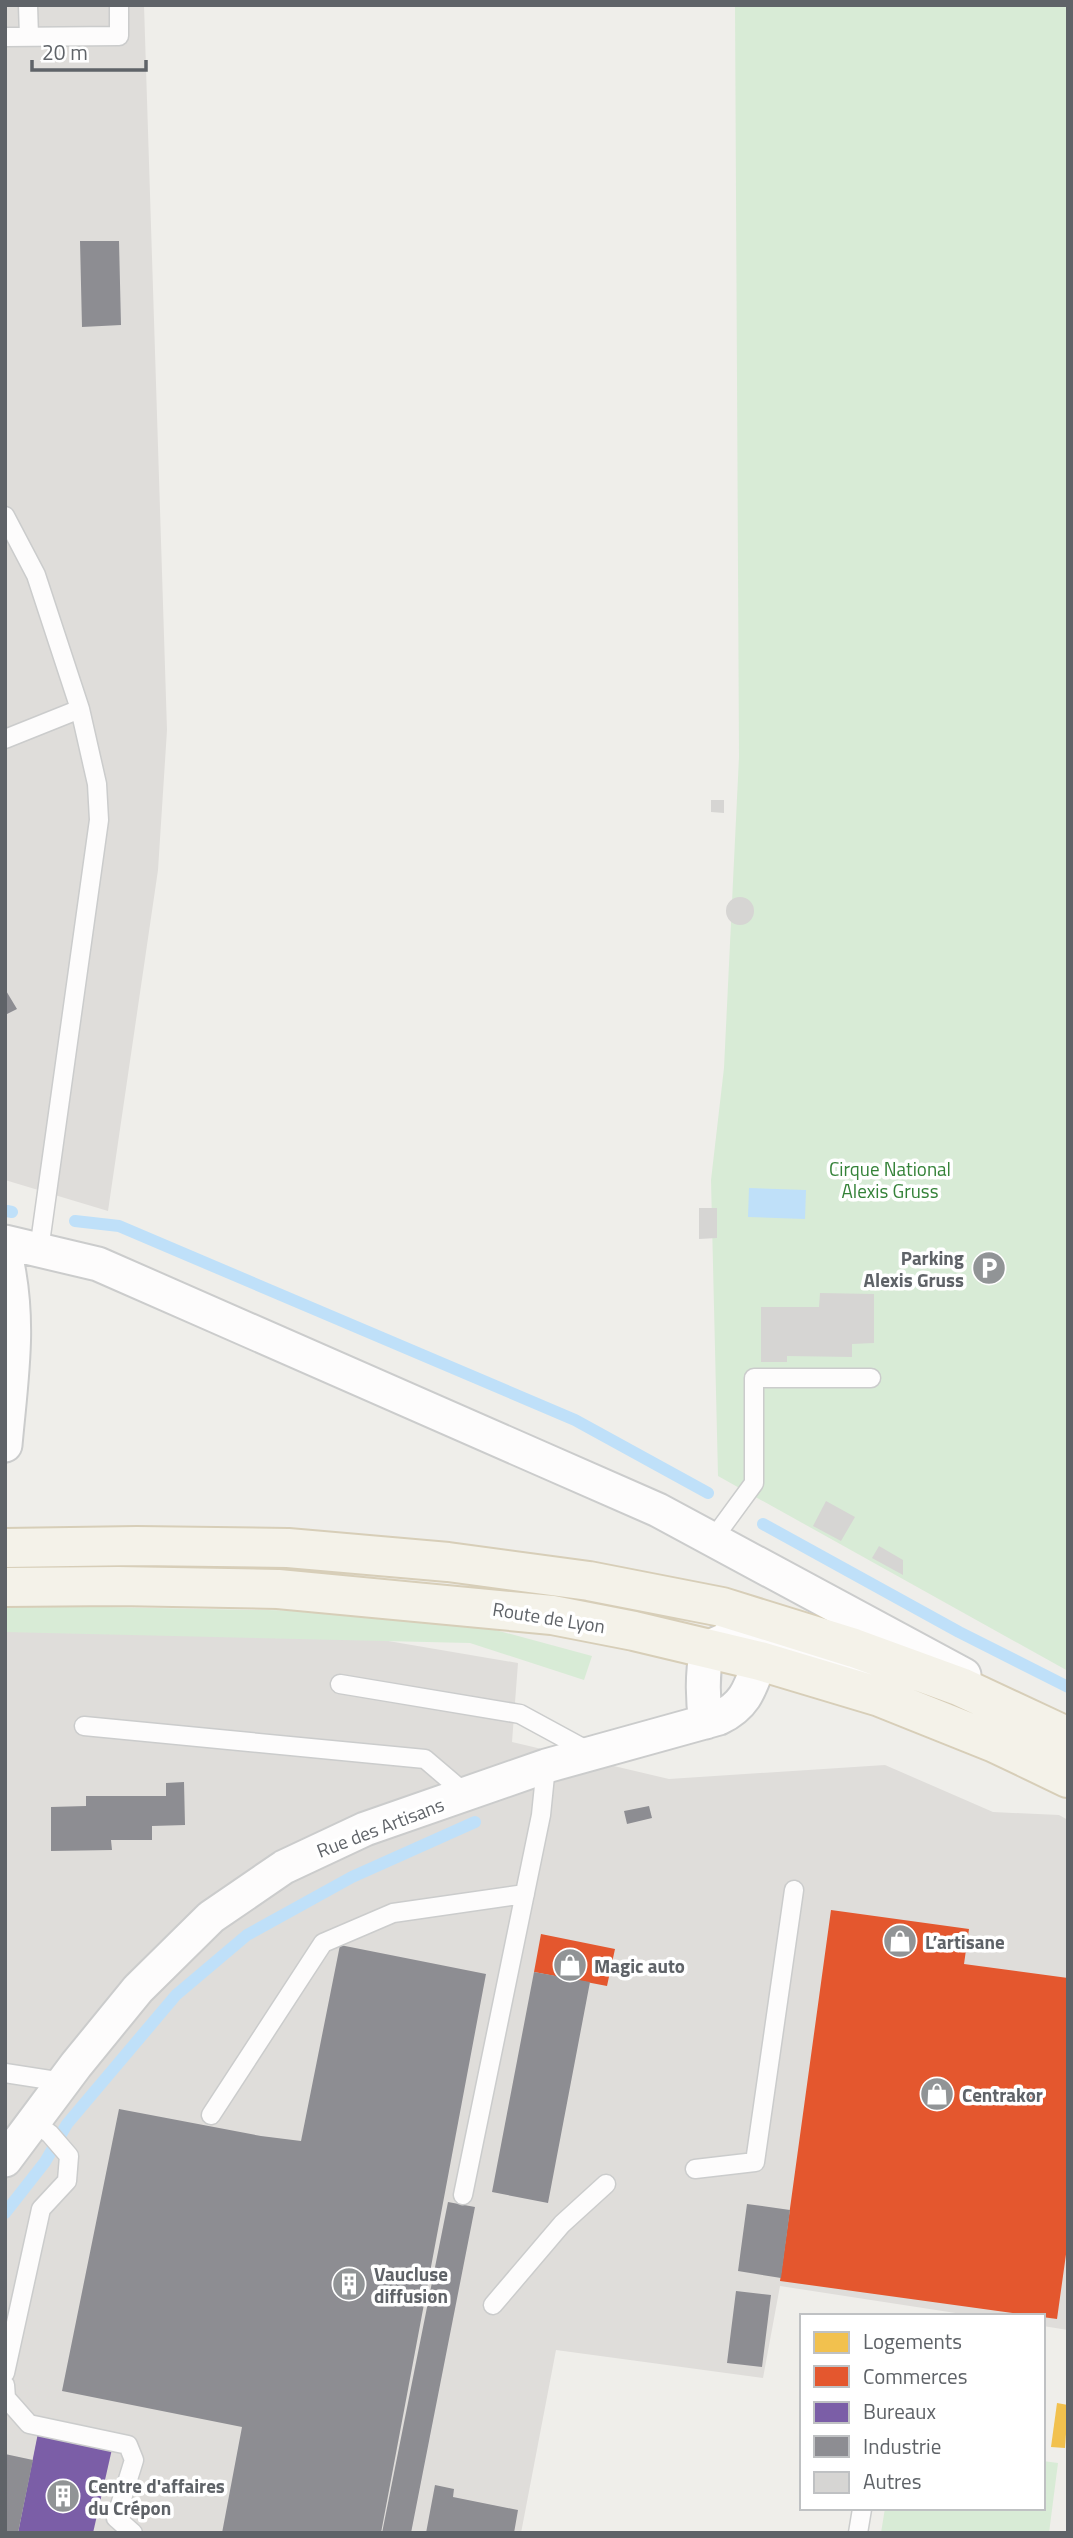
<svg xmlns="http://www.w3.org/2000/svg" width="1073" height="2538" viewBox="0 0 1073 2538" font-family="'Titillium Web',sans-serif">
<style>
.industrial{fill:#dfddda}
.green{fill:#d8ebd6}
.water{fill:#bfe0f9}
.homes{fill:#f2c14e}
.shops{fill:#e4572e}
.offices{fill:#7b5ea7}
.industry{fill:#8d8d92}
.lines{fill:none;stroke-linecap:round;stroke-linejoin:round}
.stream{stroke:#bfe0f9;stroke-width:12}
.building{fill:#d6d5d3}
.service-casing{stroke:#cbcccc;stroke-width:21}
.minor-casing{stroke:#cbcccc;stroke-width:37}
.primary-casing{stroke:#d7ceb8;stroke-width:42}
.service{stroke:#fdfcfc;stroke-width:18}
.minor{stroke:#fdfcfc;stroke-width:33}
.primary{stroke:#f4f2e9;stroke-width:38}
.labels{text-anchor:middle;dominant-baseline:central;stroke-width:7;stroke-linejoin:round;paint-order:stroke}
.park-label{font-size:19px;fill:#348238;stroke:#fff}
.poi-label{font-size:19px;font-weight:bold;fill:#5f6368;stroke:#fff;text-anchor:start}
.street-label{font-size:19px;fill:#5f6368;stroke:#fff}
</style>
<rect width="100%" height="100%" fill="#efeeea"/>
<path class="industrial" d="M 5,5 L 144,5 L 167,730 L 158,870 L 108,1211 L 5,1180 Z
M 5,1621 L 306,1627 L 518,1663 L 512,1742 L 669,1779 L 885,1765 L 993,1812 L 1059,1815 L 1068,1820 L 1068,2330 L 1043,2326 L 1043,2316 L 975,2316 L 780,2286 L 763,2378 L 556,2350 L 521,2533 L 5,2533 Z"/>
<path class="green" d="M 735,5 L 1068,5 L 1068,1671 L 718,1476 L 711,1180 L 724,1068 L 739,757 Z
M 5,1605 L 365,1612 L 477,1625 L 592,1656 L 584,1680 L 470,1643 L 5,1632 Z
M 1043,2461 L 1058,2463 L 1049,2533 L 881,2533 L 885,2508 L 1043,2508 Z"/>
<path class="water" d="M 749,1188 L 806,1190 L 805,1219 L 748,1217 Z"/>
<path class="homes" d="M 1057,2403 L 1068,2405 L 1065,2448 L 1051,2447 Z"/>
<path class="shops" d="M 831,1910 L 969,1929 L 964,1964 L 1068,1978 L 1068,2240 L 1057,2319 L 780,2281 Z
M 541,1934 L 615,1949 L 607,1986 L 534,1972 Z"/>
<path class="offices" d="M 38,2433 L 112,2449 L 93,2533 L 18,2533 Z"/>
<path class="industry" d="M 80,241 L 119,241 L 121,325 L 82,327 Z
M 5,989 L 17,1009 L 5,1015 Z
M 184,1782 L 185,1825 L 152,1826 L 152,1840 L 111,1840 L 112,1850 L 51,1851 L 51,1807 L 86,1806 L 86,1796 L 166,1796 L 166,1783 Z
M 649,1806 L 652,1818 L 627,1824 L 624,1811 Z
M 340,1945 L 486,1974 L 381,2533 L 222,2533 L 242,2427 L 62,2391 L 119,2109 L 261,2136 L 301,2141 Z
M 534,1972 L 590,1982 L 548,2203 L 492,2192 Z
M 448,2202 L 475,2207 L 430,2436 L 411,2533 L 382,2533 Z
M 747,2204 L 790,2210 L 781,2278 L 738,2271 Z
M 736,2291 L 771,2295 L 762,2367 L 727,2363 Z
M 5,2454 L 33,2460 L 18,2533 L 5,2533 Z
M 435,2485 L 454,2489 L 453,2497 L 518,2510 L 514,2533 L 426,2533 Z"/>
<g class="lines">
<path class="stream" d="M 7,1211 L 12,1212
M 75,1221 L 119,1226 L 575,1420 L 708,1493
M 763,1524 L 959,1632 L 1068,1687
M 5,2213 L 45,2162 L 67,2124 L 176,1995 L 247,1935 L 352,1877 L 475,1822"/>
</g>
<path class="building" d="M 711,800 L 724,800 L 724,813 L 711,812 Z
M726 911a14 14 0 1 1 28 0a14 14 0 1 1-28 0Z
M 699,1208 L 717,1208 L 717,1238 L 699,1239 Z
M 820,1293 L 874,1294 L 874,1343 L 852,1344 L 852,1357 L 787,1356 L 787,1362 L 761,1362 L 761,1307 L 819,1307 Z
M 826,1501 L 855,1517 L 841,1541 L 813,1526 Z
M 879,1546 L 903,1560 L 903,1575 L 872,1558 Z"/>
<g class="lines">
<g class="service-casing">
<path id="service" d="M 28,5 L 29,37
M 5,37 L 119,36 L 119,5
M 5,516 L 36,575 L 80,709 L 5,739
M 39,1250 L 99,820 L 97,784 L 80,709
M 713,1539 L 754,1483 L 754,1378 L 871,1378
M 340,1684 L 520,1714 L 590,1752
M 84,1726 L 425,1759 L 466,1794
M 5,2073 L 63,2082
M 211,2115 L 323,1943 L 393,1913 L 525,1894
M 695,2169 L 755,2162 L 794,1890
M 463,2195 L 541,1815 L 546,1766
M 493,2305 L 562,2224 L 606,2184
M 5,2373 L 41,2209 L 67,2181 L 69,2156 L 50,2134 L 34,2122
M 5,2385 L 6,2398 L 29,2424 L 128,2445 L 134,2460 L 116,2518 L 133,2533
M 858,2533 L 862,2509"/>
</g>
<g class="minor-casing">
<path id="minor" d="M 5,1242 L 98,1264 L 658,1510 L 964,1675
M 5,1254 C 21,1321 11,1378 5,1445
M 706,1722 C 702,1696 702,1674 707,1648 L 734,1636 L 747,1637 L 836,1663 L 881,1672
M 5,2160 L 76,2065 L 138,1989 L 211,1917 L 284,1867 L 365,1829 L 546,1766 L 719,1718 C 746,1705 750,1688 760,1661 L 747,1637 L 722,1607"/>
</g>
<g class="primary-casing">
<path id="primary" d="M 5,1548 L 137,1546 L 288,1548 L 448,1562 L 589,1581 L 722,1607 L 854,1648 L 961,1687 L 1068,1737
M 5,1587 L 118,1586 L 278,1589 L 552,1615 L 634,1631 L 760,1661 L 880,1697 L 995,1743 L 1068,1778"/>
</g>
<use href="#service" class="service"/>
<use href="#minor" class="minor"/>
<use href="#primary" class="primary"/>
</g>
<defs>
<g id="parking-disc" transform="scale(1.75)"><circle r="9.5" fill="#919496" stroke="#fff"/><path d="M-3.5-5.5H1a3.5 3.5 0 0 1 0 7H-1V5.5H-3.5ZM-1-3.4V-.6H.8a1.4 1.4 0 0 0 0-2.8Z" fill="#fff"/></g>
<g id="shop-disc" transform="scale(1.75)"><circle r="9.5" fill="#919496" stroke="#fff"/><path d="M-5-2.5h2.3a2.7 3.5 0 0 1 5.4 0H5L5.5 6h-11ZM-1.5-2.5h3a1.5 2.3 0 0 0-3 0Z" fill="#fff"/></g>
<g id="building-disc" transform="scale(1.75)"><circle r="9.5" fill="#919496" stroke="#fff"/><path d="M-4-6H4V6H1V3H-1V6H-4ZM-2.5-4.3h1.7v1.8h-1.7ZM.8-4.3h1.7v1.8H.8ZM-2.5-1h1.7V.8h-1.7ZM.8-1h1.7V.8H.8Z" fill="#fff"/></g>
</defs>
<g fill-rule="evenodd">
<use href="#parking-disc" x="989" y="1268"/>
<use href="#shop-disc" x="900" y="1941"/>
<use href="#shop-disc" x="570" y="1965"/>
<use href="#shop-disc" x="937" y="2094"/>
<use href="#building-disc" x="349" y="2284"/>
<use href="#building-disc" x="63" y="2496"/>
</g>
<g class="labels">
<g class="park-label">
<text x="890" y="1168">Cirque National<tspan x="890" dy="22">Alexis Gruss</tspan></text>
</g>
<g class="poi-label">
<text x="964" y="1257" text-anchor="end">Parking<tspan x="964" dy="22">Alexis Gruss</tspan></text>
<text x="925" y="1941">L’artisane</text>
<text x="594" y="1965">Magic auto</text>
<text x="962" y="2094">Centrakor</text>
<text x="374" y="2273">Vaucluse<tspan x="374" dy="22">diffusion</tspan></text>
<text x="88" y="2485">Centre d'affaires<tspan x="88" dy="22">du Crépon</tspan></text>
</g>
<g class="street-label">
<text transform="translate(549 1617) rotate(9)">Route de Lyon</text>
<text transform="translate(380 1827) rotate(-21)">Rue des Artisans</text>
</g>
</g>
<rect width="1073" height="2538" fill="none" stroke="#5f6368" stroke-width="14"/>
<rect x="800" y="2314" width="245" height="196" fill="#ffffff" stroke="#bfc1c3" stroke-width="2"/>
<rect x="814" y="2332" width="35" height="21" fill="#f2c14e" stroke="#bfc1c3" stroke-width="2"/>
<text x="863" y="2349" font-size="21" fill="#5f6368">Logements</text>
<rect x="814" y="2366" width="35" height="21" fill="#e4572e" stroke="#bfc1c3" stroke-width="2"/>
<text x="863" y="2384" font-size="21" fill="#5f6368">Commerces</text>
<rect x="814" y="2402" width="35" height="21" fill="#7b5ea7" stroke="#bfc1c3" stroke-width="2"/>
<text x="863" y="2419" font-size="21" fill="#5f6368">Bureaux</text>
<rect x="814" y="2436" width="35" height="21" fill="#8d8d92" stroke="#bfc1c3" stroke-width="2"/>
<text x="863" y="2454" font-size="21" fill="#5f6368">Industrie</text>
<rect x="814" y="2472" width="35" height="21" fill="#d6d5d3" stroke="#bfc1c3" stroke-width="2"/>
<text x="863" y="2489" font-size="21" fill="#5f6368">Autres</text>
<path d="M32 60v10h114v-10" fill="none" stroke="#5f6368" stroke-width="3.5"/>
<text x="42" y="60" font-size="21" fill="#5f6368" stroke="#ffffff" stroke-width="5" paint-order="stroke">20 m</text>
</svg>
